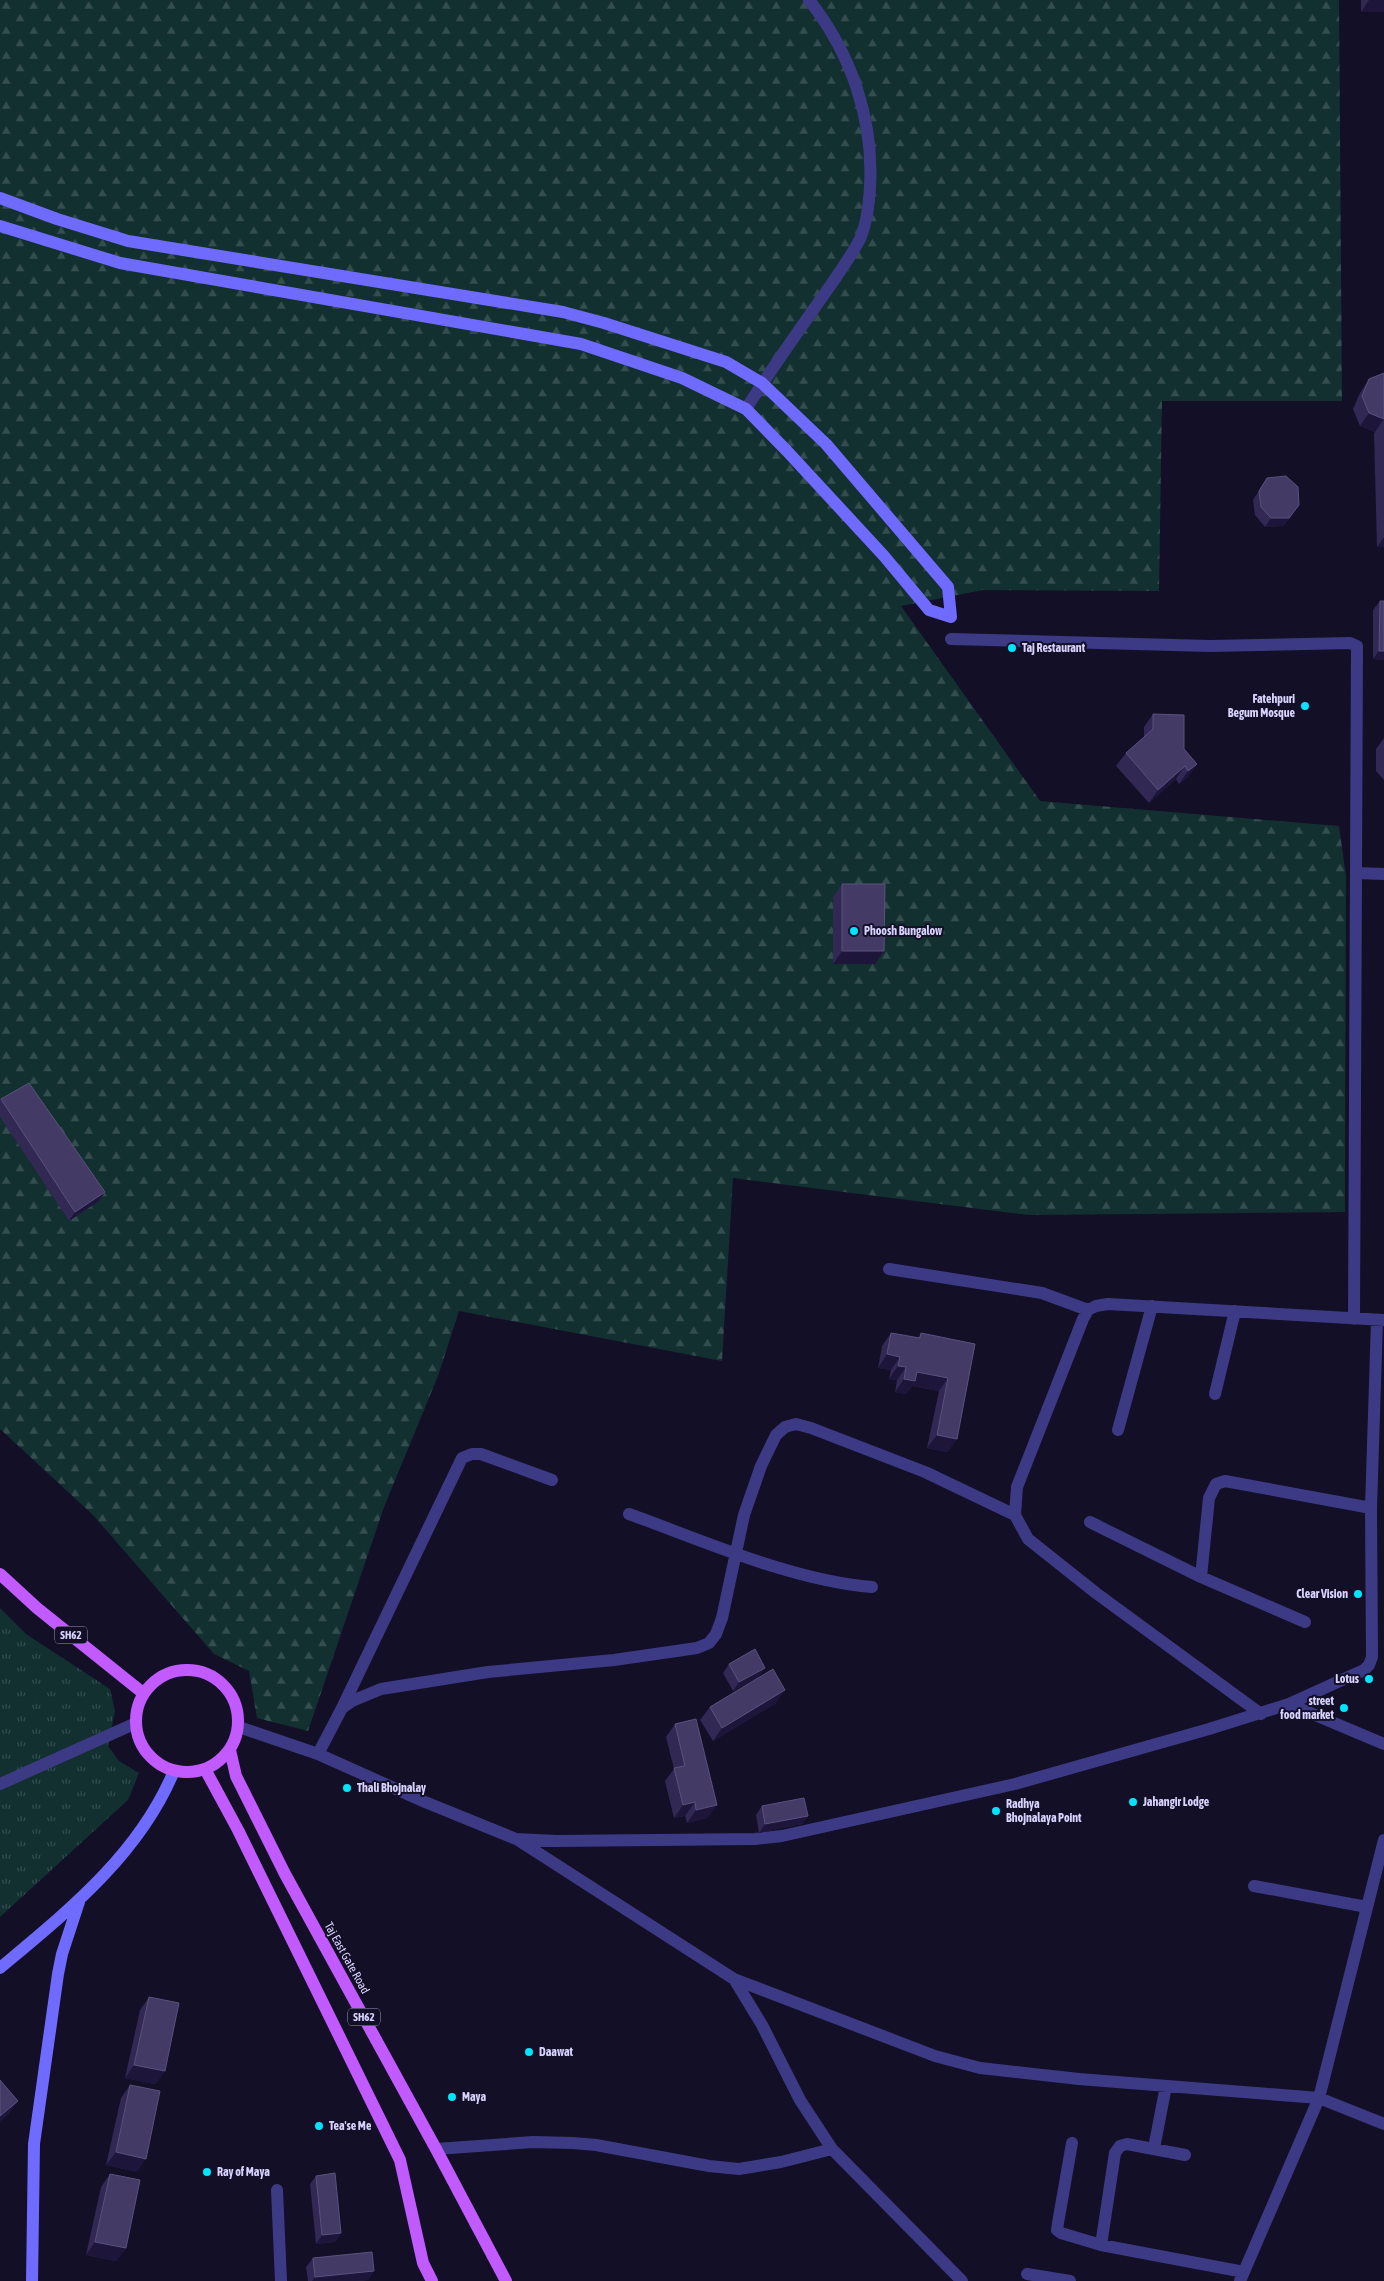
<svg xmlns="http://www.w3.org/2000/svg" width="1384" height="2281" viewBox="0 0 1384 2281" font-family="'Asap Condensed',sans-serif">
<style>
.grass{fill:url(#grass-tufts)}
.forest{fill:url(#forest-firs)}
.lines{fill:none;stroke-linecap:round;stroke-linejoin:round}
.street{stroke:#3d3a85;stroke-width:12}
.secondary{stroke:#6f6bff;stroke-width:12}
.primary{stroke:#c25bff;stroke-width:12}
.wall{fill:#312854}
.shaded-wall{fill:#1d163a}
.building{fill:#433a66;stroke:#5a527e}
.poi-dot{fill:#00e5ff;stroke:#130f26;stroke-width:2}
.labels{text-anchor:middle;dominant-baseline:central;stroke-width:4;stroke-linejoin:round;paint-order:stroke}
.shield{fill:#130f26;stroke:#9e99be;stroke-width:1}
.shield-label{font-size:11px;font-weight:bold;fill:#d9d4ff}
.poi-label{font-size:12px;font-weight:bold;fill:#d9d4ff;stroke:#130f26;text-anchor:start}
.street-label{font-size:12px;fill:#d9d4ff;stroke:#130f26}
</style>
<defs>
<pattern id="grass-tufts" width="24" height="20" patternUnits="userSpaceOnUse" patternTransform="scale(1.25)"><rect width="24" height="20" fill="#12302f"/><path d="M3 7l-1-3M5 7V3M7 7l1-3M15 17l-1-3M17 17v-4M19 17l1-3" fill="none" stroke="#344d4e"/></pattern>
<pattern id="forest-firs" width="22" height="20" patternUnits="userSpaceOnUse" patternTransform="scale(1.25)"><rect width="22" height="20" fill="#12302f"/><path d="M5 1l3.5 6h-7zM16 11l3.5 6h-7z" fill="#344d4e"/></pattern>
</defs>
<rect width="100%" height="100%" fill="#130f26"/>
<path class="grass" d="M 0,1608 L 26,1634 L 110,1689 L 115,1711 L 108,1746 L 119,1761 L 139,1773 L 128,1800 L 0,1917 Z"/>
<path class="forest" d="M 0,0 L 1339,0 L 1342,401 L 1162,401 L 1159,591 L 983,590 L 901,606 L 1040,801 L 1339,826 L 1346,876 L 1345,1212 L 1028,1215 L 733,1178 L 722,1361 L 459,1311 L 438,1376 L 384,1507 L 308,1731 L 257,1718 L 249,1671 L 214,1654 L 93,1515 L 0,1429 Z"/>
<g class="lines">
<path class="street" d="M 746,409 C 768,374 792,340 816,306 C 831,284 848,262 860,239 C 867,223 869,204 870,187 C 874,120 851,53 809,0
M 951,639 L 1210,646 L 1350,643 L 1357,646 L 1354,1319
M 1356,873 L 1384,874
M 889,1269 L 1042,1293 L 1088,1310
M 1215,1394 L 1235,1311
M 1118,1430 L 1152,1306
M 629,1514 C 704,1541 793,1581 872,1587
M 1090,1522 L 1201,1577 L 1305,1622
M 1201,1577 L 1209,1498 L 1216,1484 L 1225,1481 L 1371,1508
M 1289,1704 L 1384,1744
M 342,1708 L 462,1458 L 472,1454 L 481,1454 L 552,1480
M 1261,1714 L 1096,1593 L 1028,1539 L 1015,1515 L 1017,1487 L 1083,1319 L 1088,1310 L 1096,1306 L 1108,1304 L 1384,1320
M 239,1727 L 318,1754 L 425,1802 L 516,1839 L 556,1841 L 755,1839 L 782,1836 L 1015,1784 L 1209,1729 L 1289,1704 L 1364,1670 L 1369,1665 L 1372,1657 L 1371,1508 L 1377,1320
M 318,1754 L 342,1708 L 352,1701 L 381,1689 L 488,1672 L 614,1660 L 697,1648 L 709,1643 L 716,1634 L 722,1618 L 744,1515 L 761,1466 L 776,1435 L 785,1427 L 796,1424 L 811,1428 L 925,1472 L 1015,1515
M 0,1784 L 136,1723
M 518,1840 L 734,1979 L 935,2056 L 980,2068 L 1079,2079 L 1319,2098 L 1384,2124
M 1254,1886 L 1367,1907
M 734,1979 L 762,2025 L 800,2100 L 832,2149 L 962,2281
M 1072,2143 L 1058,2223 L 1057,2230 L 1061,2233 L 1101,2245 L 1244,2272
M 1154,2148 L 1166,2086
M 436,2149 L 533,2142 L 573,2143 L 596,2145 L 709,2166 L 739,2169 L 781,2162 L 832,2149
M 277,2190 L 281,2281
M 1101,2245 L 1115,2153 L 1120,2146 L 1127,2144 L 1185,2155
M 1027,2274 L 1070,2281
M 1240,2281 L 1319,2098 L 1384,1840"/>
<path class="secondary" d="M 0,198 L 57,219 L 128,241 L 563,312 L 604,323 L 726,362 L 762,383 L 826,444 L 948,587 L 951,617 L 929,610 L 884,556 L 787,451 L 746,409 L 682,378 L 581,344 L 120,263 L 0,226
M 0,1968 C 68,1911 139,1855 174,1771
M 32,2281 L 34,2144 L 58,1974 L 62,1954 L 79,1902"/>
<path class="primary" d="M 0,1574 L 37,1608 L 143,1693
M136 1721a51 51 0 1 1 102 0a51 51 0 1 1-102 0Z
M 230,1750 L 236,1776 L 285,1874 L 436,2149 L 506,2281
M 205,1769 L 238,1830 L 400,2160 L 423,2263 L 432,2281"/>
</g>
<path class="wall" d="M 1361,0 L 1384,0 L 1384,12 L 1361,12 Z
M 1384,373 L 1384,547 L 1377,547 L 1374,434 L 1375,432 L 1360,426 L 1353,409 L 1360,393 L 1369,379 Z
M 1267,478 L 1293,514 L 1283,526 L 1265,527 L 1255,515 L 1253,500 Z
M 1380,601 L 1384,601 L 1384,660 L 1373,659 L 1373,610 Z
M 1153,714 L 1197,764 L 1188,777 L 1179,784 L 1176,779 L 1149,803 L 1116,766 L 1126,753 L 1144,737 L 1144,727 Z
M 1384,738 L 1384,780 L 1376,771 L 1376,749 Z
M 842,884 L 884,951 L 875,964 L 833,964 L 833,897 Z
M 1,1099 L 105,1192 L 99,1201 L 69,1221 L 0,1117 L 0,1100 Z
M 891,1333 L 918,1338 L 921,1333 L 975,1344 L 957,1439 L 947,1452 L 927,1448 L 939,1391 L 912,1386 L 906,1394 L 895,1392 L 897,1380 L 889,1379 L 891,1370 L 878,1368 L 882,1346 Z
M 729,1664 L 759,1677 L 733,1691 L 723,1673 Z
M 776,1703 L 713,1741 L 700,1720 L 710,1707 Z
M 675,1724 L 717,1805 L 707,1818 L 687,1823 L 685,1816 L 674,1818 L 665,1781 L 674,1769 L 666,1737 Z
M 762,1806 L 808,1816 L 802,1824 L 759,1833 L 756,1815 Z
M 149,1997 L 165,2071 L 155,2084 L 125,2078 L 140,2010 Z
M 130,2085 L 137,2172 L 106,2165 L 121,2098 Z
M 110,2174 L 126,2248 L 116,2261 L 86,2255 L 101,2187 Z
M 316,2176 L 341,2233 L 335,2242 L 316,2244 L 310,2184 Z
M 313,2258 L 374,2271 L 368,2280 L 356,2281 L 308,2281 L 306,2267 Z"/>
<path class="shaded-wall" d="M 1369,0 L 1384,0 L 1384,12 L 1361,12 Z
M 1369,413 L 1384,419 L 1375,432 L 1360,426 Z
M 1299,505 L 1293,514 L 1283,526 L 1265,527 L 1271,518 Z
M 1384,537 L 1384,547 L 1377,547 Z
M 1379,651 L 1384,651 L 1384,660 L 1373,659 Z
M 1197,764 L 1188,777 L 1179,784 L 1188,771 Z
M 1185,766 L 1176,779 L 1149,803 L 1158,790 Z
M 842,951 L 884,951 L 875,964 L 833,964 Z
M 105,1192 L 99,1201 L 69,1221 L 75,1212 Z
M 887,1354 L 900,1357 L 891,1370 L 878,1368 Z
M 898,1366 L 906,1367 L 897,1380 L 889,1379 Z
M 917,1372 L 948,1378 L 939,1391 L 912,1386 L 906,1394 L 895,1392 L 904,1379 Z
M 937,1435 L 957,1439 L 947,1452 L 927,1448 Z
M 765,1668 L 759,1677 L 733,1691 L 739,1682 Z
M 785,1690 L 776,1703 L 713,1741 L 722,1728 Z
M 695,1802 L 685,1816 L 674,1818 L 683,1805 Z
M 717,1805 L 707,1818 L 687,1823 L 696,1810 Z
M 808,1816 L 802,1824 L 759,1833 L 765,1824 Z
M 134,2065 L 165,2071 L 155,2084 L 125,2078 Z
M 18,2101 L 9,2114 L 0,2122 L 0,2116 Z
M 116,2152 L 146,2159 L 137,2172 L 106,2165 Z
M 341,2233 L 335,2242 L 316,2244 L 322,2235 Z
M 95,2242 L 126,2248 L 116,2261 L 86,2255 Z
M 374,2271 L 368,2280 L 356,2281 L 312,2281 L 315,2277 Z"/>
<path class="building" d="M 1384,373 L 1384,419 L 1369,413 L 1362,396 L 1369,379 Z
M 1286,476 L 1298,487 L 1299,505 L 1289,518 L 1271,518 L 1261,507 L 1259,491 L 1267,478 Z
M 1380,601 L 1384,601 L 1384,651 L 1379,651 Z
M 1153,714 L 1184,715 L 1184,749 L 1197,764 L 1188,771 L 1185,766 L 1158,790 L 1126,753 L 1153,729 Z
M 842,884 L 885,884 L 884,951 L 842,951 Z
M 29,1083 L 105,1192 L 75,1212 L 1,1099 Z
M 891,1333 L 920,1338 L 921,1333 L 975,1344 L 957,1439 L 937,1435 L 948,1378 L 917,1372 L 915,1381 L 904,1379 L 906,1367 L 898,1366 L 900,1357 L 887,1354 Z
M 755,1649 L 765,1668 L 739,1682 L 729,1664 Z
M 773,1669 L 785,1690 L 722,1728 L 710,1707 Z
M 696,1719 L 717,1805 L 696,1810 L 695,1802 L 683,1805 L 674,1768 L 685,1766 L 675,1724 Z
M 804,1798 L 808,1816 L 765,1824 L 762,1806 Z
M 149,1997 L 179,2003 L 165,2071 L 134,2065 Z
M 0,2080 L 18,2101 L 0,2116 Z
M 130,2085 L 160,2091 L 146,2159 L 116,2152 Z
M 335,2173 L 341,2233 L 322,2235 L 316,2176 Z
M 110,2174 L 140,2180 L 126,2248 L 95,2242 Z
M 372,2252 L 374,2271 L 315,2277 L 313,2258 Z"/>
<g class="poi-dot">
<circle cx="1012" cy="648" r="5"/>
<circle cx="1305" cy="706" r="5"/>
<circle cx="854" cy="931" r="5"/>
<circle cx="1358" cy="1594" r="5"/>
<circle cx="1369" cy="1679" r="5"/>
<circle cx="1344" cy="1708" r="5"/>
<circle cx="347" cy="1788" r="5"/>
<circle cx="1133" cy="1802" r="5"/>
<circle cx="996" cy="1811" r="5"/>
<circle cx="529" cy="2052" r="5"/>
<circle cx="452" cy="2097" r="5"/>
<circle cx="319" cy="2126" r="5"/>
<circle cx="207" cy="2172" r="5"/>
</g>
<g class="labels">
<g class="shield">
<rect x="55" y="1626.5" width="32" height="17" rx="4"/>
<rect x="348" y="2008.5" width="32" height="17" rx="4"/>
</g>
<g class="shield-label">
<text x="71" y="1635">SH62</text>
<text x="364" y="2017">SH62</text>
</g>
<g class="poi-label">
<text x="1022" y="648">Taj Restaurant</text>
<text x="1295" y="699" text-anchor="end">Fatehpuri<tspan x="1295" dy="14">Begum Mosque</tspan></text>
<text x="864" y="931">Phoosh Bungalow</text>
<text x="1348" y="1594" text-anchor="end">Clear Vision</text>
<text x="1359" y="1679" text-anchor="end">Lotus</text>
<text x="1334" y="1701" text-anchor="end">street<tspan x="1334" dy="14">food market</tspan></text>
<text x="357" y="1788">Thali Bhojnalay</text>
<text x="1143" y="1802">Jahangir Lodge</text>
<text x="1006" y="1804">Radhya<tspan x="1006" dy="14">Bhojnalaya Point</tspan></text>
<text x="539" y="2052">Daawat</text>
<text x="462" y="2097">Maya</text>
<text x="329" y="2126">Tea'se Me</text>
<text x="217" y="2172">Ray of Maya</text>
</g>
<g class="street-label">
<text transform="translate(347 1958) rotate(61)">Taj East Gate Road</text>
</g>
</g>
</svg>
